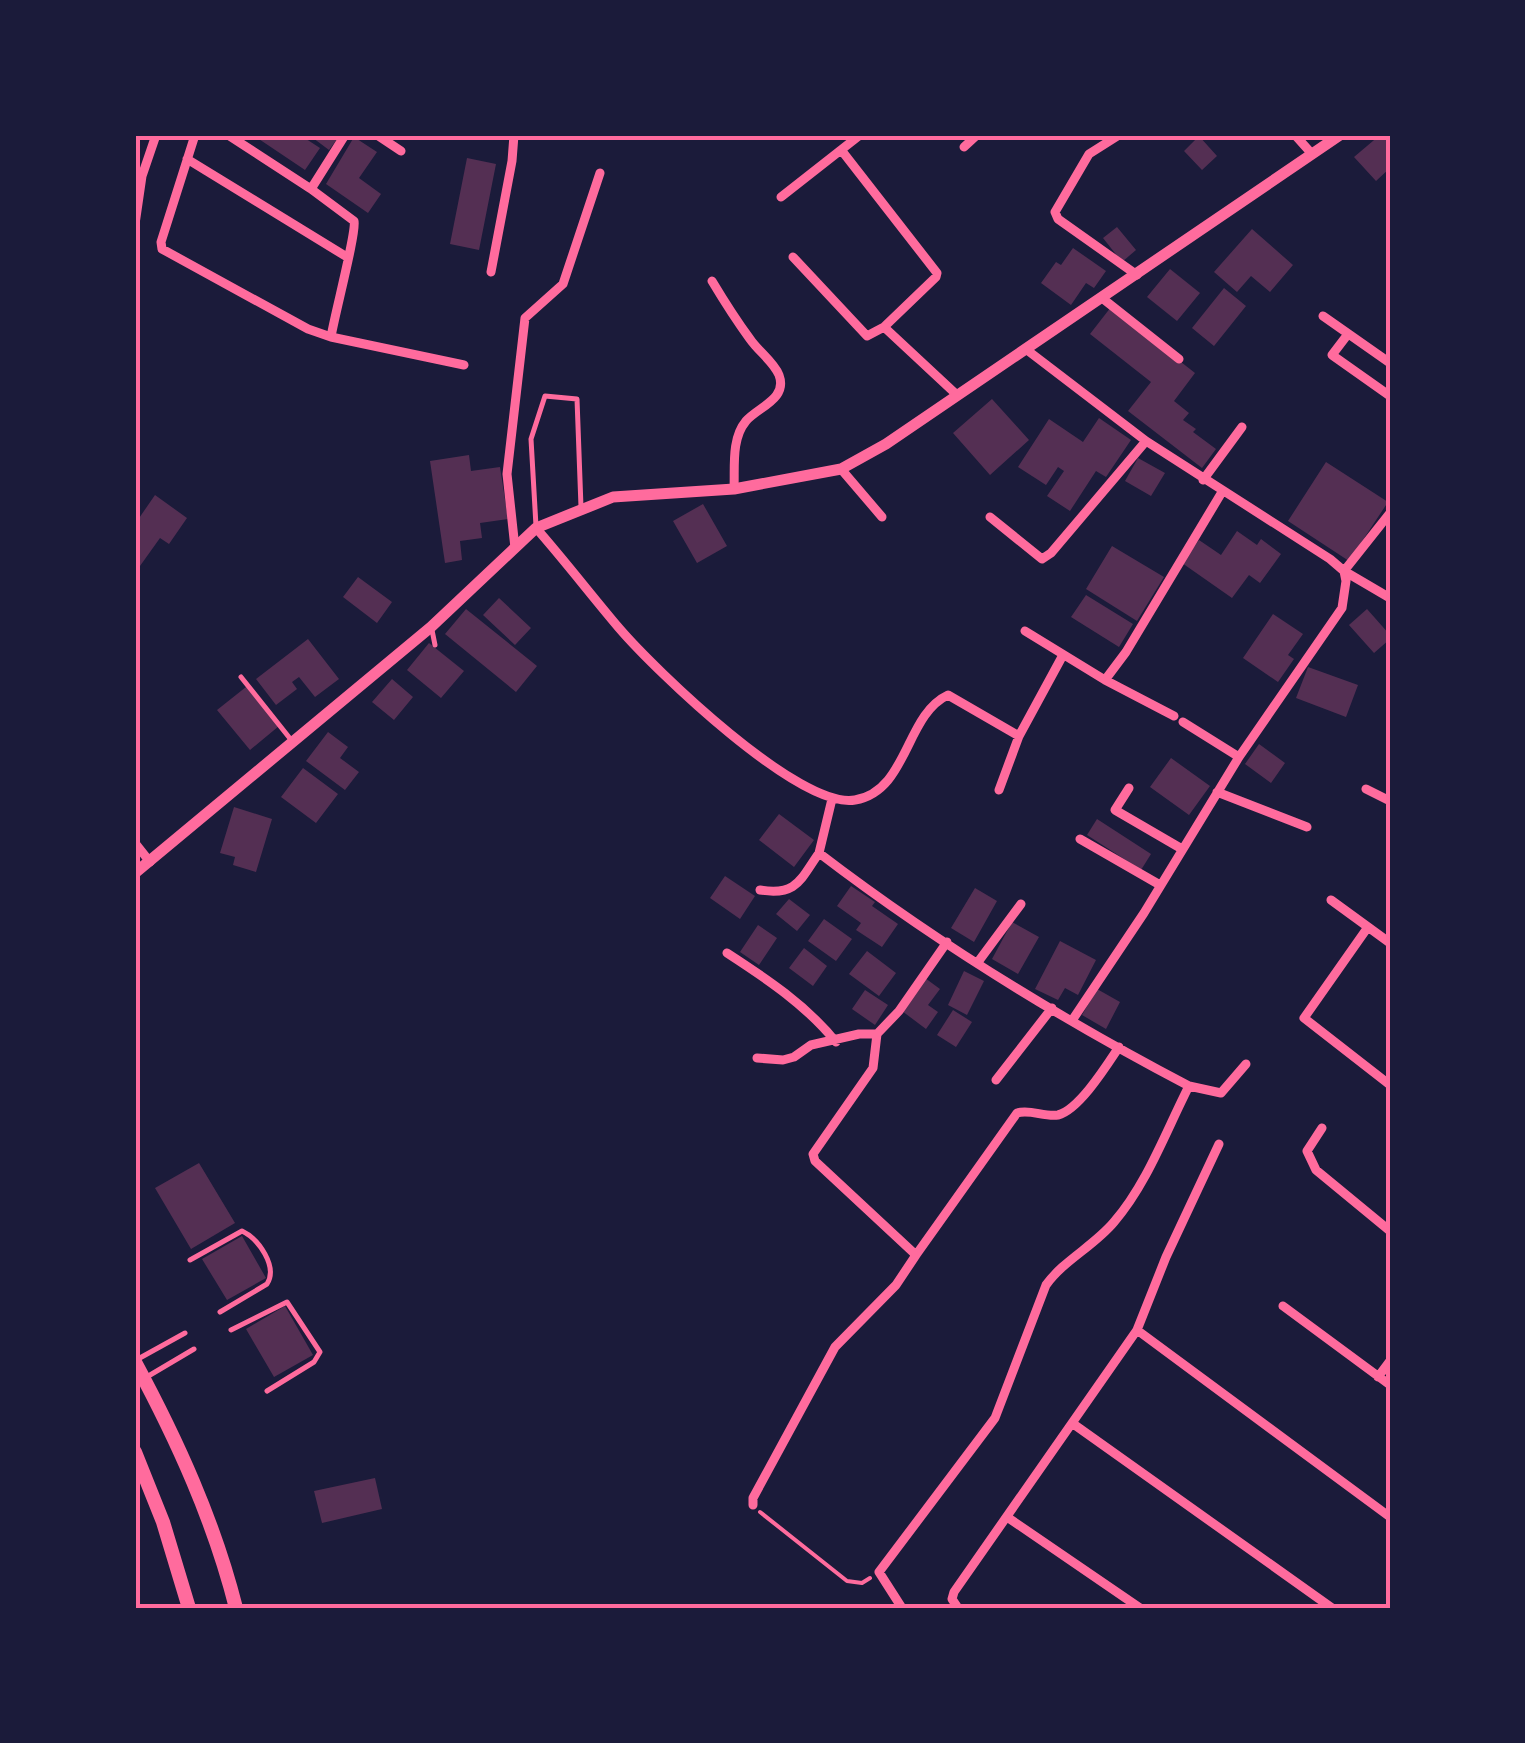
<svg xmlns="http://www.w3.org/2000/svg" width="1525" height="1743" viewBox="0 0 1525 1743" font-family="Signika,sans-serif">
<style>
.building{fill:#542f53}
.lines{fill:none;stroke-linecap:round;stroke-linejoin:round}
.path{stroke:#ff6b9d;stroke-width:4}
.service{stroke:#ff6b9d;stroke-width:5}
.minor{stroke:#ff6b9d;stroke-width:9}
.tertiary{stroke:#ff6b9d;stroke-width:11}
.primary{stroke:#ff6b9d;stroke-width:14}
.neatline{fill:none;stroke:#ff6b9d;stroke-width:4}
</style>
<rect width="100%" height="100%" fill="#1b1b3a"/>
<path class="building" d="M 253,135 L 300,135 L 320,148 L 305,170 Z
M 309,135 L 340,135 L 329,150 Z
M 1380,135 L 1390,135 L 1390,168 L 1376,181 L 1354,157 Z
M 1199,136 L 1217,156 L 1202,170 L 1184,151 Z
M 354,137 L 377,152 L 359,178 L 381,194 L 368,213 L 326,184 Z
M 467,158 L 496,164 L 479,250 L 450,244 Z
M 1117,227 L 1136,250 L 1122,262 L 1103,238 Z
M 1252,229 L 1293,265 L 1270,292 L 1251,276 L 1237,292 L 1214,272 Z
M 1073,248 L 1106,271 L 1094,288 L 1086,283 L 1071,305 L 1041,283 L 1056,262 L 1061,265 Z
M 1170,269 L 1200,293 L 1177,321 L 1147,297 Z
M 1224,288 L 1246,306 L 1214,346 L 1192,328 Z
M 1111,307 L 1195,373 L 1174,401 L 1189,413 L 1183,420 L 1196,429 L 1193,432 L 1216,449 L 1202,468 L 1128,411 L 1151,382 L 1090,334 Z
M 992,399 L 1029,440 L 990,475 L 953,433 Z
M 1099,418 L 1131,440 L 1106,477 L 1096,471 L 1070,511 L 1047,496 L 1064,471 L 1058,467 L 1046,485 L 1018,467 L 1049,419 L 1083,442 Z
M 469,455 L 471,471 L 500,467 L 508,519 L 480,523 L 482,538 L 460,541 L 462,560 L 445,563 L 430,461 Z
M 1138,458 L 1165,473 L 1151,496 L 1125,481 Z
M 1326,462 L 1388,502 L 1349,561 L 1288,521 Z
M 155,495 L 187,518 L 169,544 L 160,538 L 135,573 L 135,524 Z
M 703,504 L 727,546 L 697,563 L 673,521 Z
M 1237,531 L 1257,545 L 1261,539 L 1281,554 L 1260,583 L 1249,575 L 1232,598 L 1182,563 L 1199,540 L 1221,555 Z
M 1112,546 L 1164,577 L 1137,621 L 1086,589 Z
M 358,577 L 392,602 L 377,623 L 343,597 Z
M 1086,595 L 1133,624 L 1119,647 L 1071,617 Z
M 499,598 L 531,628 L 515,645 L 483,615 Z
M 466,609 L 537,666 L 516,692 L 445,634 Z
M 1367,609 L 1390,635 L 1390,639 L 1374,653 L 1349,625 Z
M 1273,614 L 1303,634 L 1288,655 L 1294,659 L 1278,682 L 1243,658 Z
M 308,639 L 339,679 L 315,697 L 299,677 L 292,682 L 297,689 L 276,705 L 256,679 Z
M 429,643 L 464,671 L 441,698 L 407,670 Z
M 1308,667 L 1358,685 L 1346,717 L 1296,698 Z
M 392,679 L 413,697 L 394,720 L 372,702 Z
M 246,687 L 279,726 L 250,750 L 217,710 Z
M 328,732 L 348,747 L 340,758 L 359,772 L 345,790 L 306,761 Z
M 1259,744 L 1285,763 L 1271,783 L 1245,764 Z
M 1171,758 L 1210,786 L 1189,815 L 1150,787 Z
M 303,768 L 338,794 L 316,823 L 281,797 Z
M 234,807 L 272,819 L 256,872 L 233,865 L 235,857 L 220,853 Z
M 779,814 L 814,840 L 794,867 L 759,840 Z
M 1097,819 L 1151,854 L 1141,870 L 1087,835 Z
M 725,876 L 755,896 L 740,919 L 710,898 Z
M 851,886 L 875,902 L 872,906 L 898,924 L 882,947 L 856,930 L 861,923 L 837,906 Z
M 975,888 L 997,901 L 974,942 L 951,928 Z
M 789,899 L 810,915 L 797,931 L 776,914 Z
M 824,919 L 852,939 L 836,961 L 808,941 Z
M 1012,922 L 1039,937 L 1018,974 L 992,959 Z
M 758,925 L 777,938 L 759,965 L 740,952 Z
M 1060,941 L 1096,960 L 1078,995 L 1065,988 L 1058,1000 L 1035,989 Z
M 804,948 L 827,966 L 813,986 L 789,968 Z
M 867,951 L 896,973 L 879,996 L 849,974 Z
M 964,971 L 984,981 L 967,1015 L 948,1005 Z
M 925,978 L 940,989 L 928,1005 L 938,1012 L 926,1029 L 902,1011 Z
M 1097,989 L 1120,1002 L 1106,1029 L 1082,1015 Z
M 865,990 L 888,1005 L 875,1025 L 852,1009 Z
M 953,1010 L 972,1022 L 956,1047 L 937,1035 Z
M 199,1163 L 235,1223 L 191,1249 L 155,1188 Z
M 242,1236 L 266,1278 L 227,1300 L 202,1259 Z
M 285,1306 L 313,1355 L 274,1377 L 246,1329 Z
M 375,1478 L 382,1509 L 322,1523 L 314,1491 Z"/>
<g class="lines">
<path class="path" d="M 760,1512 L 847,1581 L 862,1583 L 870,1578"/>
<path class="service" d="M 536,526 L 531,439 L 545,396 L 577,399 L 581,507
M 432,630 L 435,645
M 241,677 L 292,741
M 190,1260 L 242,1231 C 259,1239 278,1267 267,1284 L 220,1312
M 231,1330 L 287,1302 L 320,1352 L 314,1362 L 267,1391
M 138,1359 L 185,1333
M 145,1378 L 194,1349"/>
<path class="minor" d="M 195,135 L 161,242 L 162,249 L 308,329 L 331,337 C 334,317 357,231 354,221 L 311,189 L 228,135
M 377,135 L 401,151
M 1119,135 L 1089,154 L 1055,212 L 1058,219 L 1137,275
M 1295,135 L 1312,154
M 964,147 L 977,135
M 187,159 L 347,257
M 311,189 L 345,135
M 781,197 L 860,135
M 135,224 L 142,176 L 156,135
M 793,257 L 867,336 L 884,327 L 936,277 L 937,273 L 842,151
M 491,272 L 512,161 L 514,135
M 712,281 C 724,301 736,320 750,339 C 758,351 774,362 779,375 C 788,399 758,407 746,421 C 731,439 735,467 734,489
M 1102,298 L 1179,359
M 1323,316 L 1390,363
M 884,327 L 957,395
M 1348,334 L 1332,355 L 1390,396
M 331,337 L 464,365
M 1027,350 L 1146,441 L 1330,559 L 1344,571 L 1346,581 L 1342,608 L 1239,757 L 1144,913 L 1073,1019
M 841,469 L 882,517
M 1203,480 L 1242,427
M 1390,513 L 1344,571 L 1390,598
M 990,517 L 1042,559 L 1051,553 L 1146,441
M 536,528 C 565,561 591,595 619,628 C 655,670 800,810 855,800 C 908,791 905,715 948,695 L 1019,736
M 515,548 L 507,474 L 525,318 L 563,284 L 600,173
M 1025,631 L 1105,680 L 1126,652 L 1222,492
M 1105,680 L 1174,716
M 1183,722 L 1239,757
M 1129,788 L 1115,810 L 1182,849
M 1366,789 L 1390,801
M 999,790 L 1019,736 L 1063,655
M 1217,792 L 1307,827
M 1080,839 L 1160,885
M 135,843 L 150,862
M 819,853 L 832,799
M 760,890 C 797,896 800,880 819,853 C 934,941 1061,1019 1189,1086 L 1221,1093 L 1246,1064
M 1331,900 L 1390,943
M 1368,927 L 1304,1018 L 1390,1085
M 727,953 C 767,979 806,1005 836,1042
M 978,962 L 1021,904
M 757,1058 L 783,1060 L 794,1057 L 811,1045 L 859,1034 L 877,1034 L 899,1011 L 947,942
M 996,1080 L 1052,1008
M 1322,1128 L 1307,1151 L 1316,1170 L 1390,1231
M 916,1255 L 1017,1113 C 1030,1109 1044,1117 1058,1115 C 1079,1110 1107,1065 1119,1047
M 1283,1306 L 1390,1385
M 1137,1330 L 1390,1517
M 1378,1377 L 1390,1361
M 1072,1423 L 1332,1608
M 753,1505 L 753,1498 L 835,1347 L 896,1285 L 916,1255 L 815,1161 L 813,1154 L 873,1068 L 877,1034
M 1007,1517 L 1140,1608
M 902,1608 L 879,1572 L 995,1418 L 1046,1285 C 1064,1260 1094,1246 1114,1222 C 1147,1184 1166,1131 1189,1086
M 958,1608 L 952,1599 L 954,1592 L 1137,1330 L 1166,1257 L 1219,1144"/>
<path class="tertiary" d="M 135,873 L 431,627 L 536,528 L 613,497 L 734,489 L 841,469 L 886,444 L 1340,135"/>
<path class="primary" d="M 135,1362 C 177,1440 214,1521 236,1608
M 135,1452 L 163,1522 L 189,1608"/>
</g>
<rect width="1525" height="1743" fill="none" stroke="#1b1b3a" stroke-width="275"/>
<rect x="138" y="138" width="1250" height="1468" class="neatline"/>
</svg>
